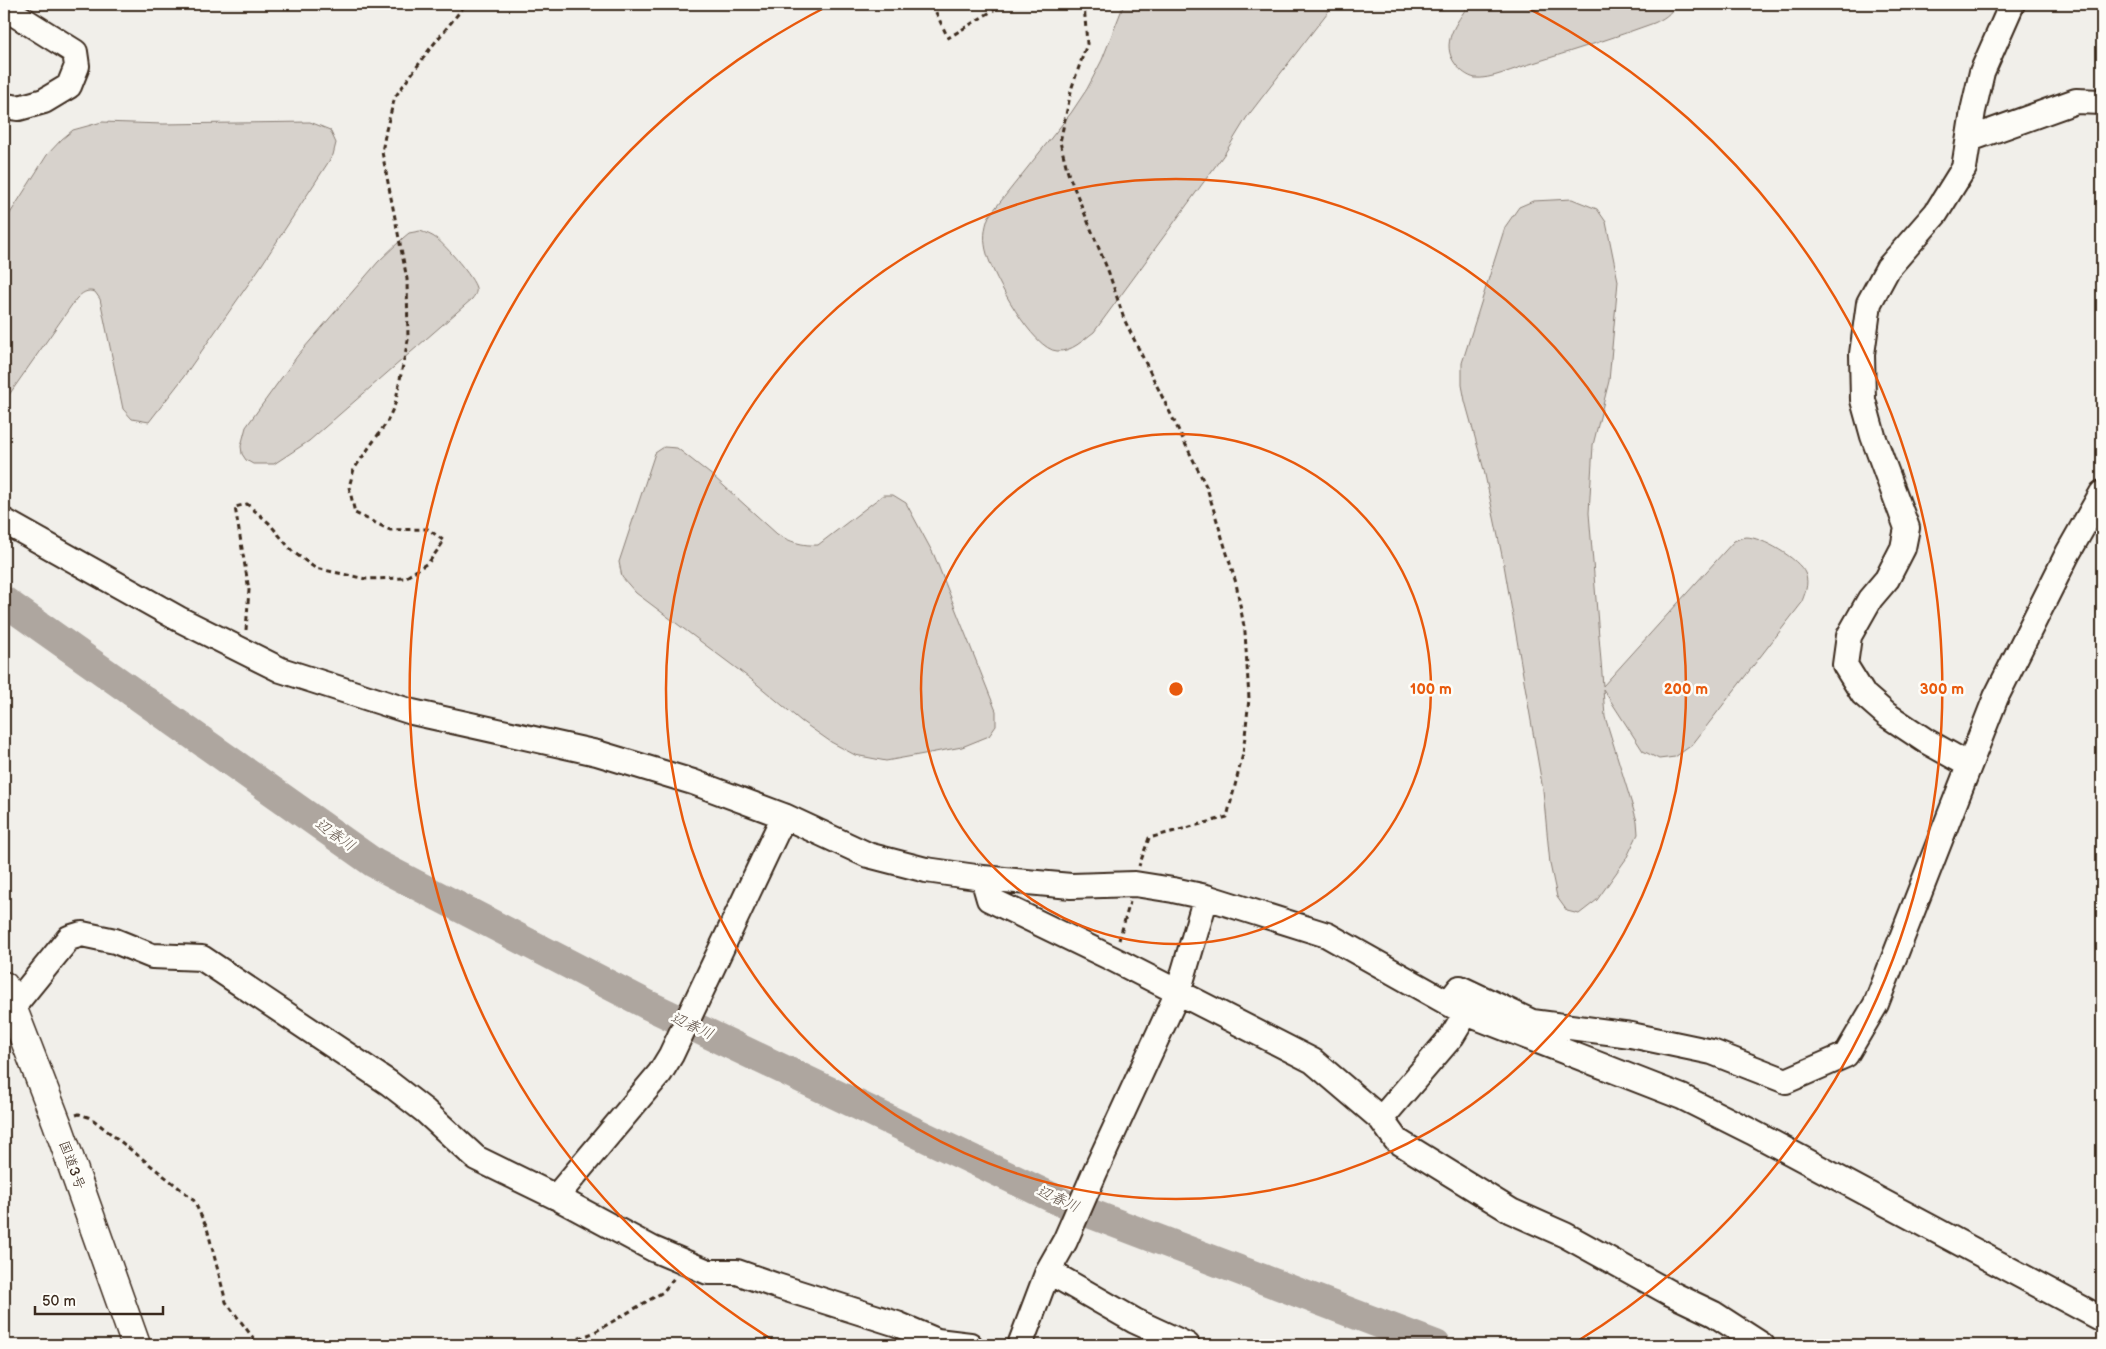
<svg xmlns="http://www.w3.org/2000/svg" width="2106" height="1349" viewBox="0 0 2106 1349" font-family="'Balsamiq Sans','Klee One',sans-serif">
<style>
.green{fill:#d7d2cc;stroke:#897e75}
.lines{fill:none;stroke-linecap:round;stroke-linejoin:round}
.river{stroke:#aea69f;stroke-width:30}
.minor-casing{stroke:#3b2a1e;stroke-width:28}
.highway-casing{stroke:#3b2a1e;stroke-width:31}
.path{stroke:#3b2a1e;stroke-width:3;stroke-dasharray:5 4;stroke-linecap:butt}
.minor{stroke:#fdfcf7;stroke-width:24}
.highway{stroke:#fdfcf7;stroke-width:28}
.ring{fill:none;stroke:#e8590c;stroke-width:2.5}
.labels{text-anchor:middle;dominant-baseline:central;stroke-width:5;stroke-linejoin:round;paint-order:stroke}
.street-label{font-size:14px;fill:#3b2a1e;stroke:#fdfcf7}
.water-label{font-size:15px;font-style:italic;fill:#63554b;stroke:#fdfcf7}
.centre{fill:#e8590c;stroke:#fdfcf7;stroke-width:2.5}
.ring-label{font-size:15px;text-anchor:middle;font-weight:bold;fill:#e8590c;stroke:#fdfcf7;stroke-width:5;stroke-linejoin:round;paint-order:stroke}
</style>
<rect width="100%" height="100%" fill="#f1efea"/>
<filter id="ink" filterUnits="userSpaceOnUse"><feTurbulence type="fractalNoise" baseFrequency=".02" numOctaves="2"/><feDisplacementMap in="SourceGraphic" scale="10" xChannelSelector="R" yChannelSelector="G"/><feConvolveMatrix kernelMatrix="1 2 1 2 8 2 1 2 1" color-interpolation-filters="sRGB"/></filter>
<g filter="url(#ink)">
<path class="green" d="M 1124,4 L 1334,4 L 1247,117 L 1225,153 L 1094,332 C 1083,340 1072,352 1057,351 C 1033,350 993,276 987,254 C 983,241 984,228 989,216 L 1071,113 L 1087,89 L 1102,60 Z
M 1469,4 L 1675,4 C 1672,14 1663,19 1654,23 C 1613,38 1572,51 1530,64 C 1516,68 1489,80 1475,78 C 1467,76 1461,71 1456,65 C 1439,43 1457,23 1469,4 Z
M 102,122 L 163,124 L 310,122 L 330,130 L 336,143 L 333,155 L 261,266 L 180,382 L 149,422 L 132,419 L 123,409 L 100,299 L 95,292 C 87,289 82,293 76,299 L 4,402 L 4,223 L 47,155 L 62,139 L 73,130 Z
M 1572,199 L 1597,209 L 1606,222 L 1618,281 L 1609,381 L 1593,445 L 1589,513 L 1603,686 L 1734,541 C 1737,540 1742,537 1746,537 C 1762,537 1799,559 1805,573 C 1810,584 1804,595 1801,604 L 1692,745 L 1675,757 L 1659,759 L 1643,751 L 1603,689 L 1605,717 L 1637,821 L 1638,834 L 1626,859 L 1597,900 L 1579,914 L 1567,911 L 1557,897 L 1550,864 L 1543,790 L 1504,565 L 1484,470 L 1465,401 L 1462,385 L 1462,363 L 1505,227 L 1519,207 L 1533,201 Z
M 420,231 C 426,233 432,235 437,239 C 446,246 474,278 476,288 C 477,292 475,295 472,299 L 309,441 L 274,464 L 253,464 L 246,460 L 242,454 L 241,446 L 246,427 L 298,355 L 378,262 L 403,238 L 409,233 Z
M 664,447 L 677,448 L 714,477 L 777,534 C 790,542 803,546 818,545 L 883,495 L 893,495 L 906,503 L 934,555 L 996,711 L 996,726 L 989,736 L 962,747 L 886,761 L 855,755 L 831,742 L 801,721 L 752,680 L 636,593 L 622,577 L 619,562 L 655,453 Z"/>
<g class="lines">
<path class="river" d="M 4,601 L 374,863 L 648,1005 L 1068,1205 L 1436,1345"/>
<g class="minor-casing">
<path id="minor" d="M 4,4 L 5,8 L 75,52 L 77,66 L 69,86 L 44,101 L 19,108 L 4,106
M 1970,139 L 2076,101 L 2102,102
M 4,521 L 179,619 L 281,670 L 412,712 L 597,753 L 693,782 L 784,816 L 868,855 L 926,870 L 983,878 L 1071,886 L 1135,884 L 1173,890 L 1206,897 L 1327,935 L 1466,1013 L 1682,1097 L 1752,1132 L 2102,1319
M 1969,765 L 1926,741 L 1887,715 L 1863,694 L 1845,665 L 1849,636 L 1870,599 L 1887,579 L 1903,548 L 1907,528 L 1873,436 L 1863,400 L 1862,354 L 1869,303 L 1888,268 L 1936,213 L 1964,168 L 1973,111 L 1982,72 L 2012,4
M 983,878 L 989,899 L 1113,959 L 1313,1061 L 1381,1119 L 1396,1140 L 1511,1211 L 1565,1235 L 1668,1292 L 1714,1314 L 1762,1345
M 1448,1003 L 1460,988 L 1532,1022 L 1631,1035 L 1712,1052 L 1786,1081 L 1846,1055 L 1876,1004 L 1996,697 L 2068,553 L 2102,493
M 13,1007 L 69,938 L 82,934 L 115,941 L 152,956 L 202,958 L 389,1083 L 425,1111 L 476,1158 L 556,1197 L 653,1249 L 708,1272 L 737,1272 L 777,1286 L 897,1324 L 937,1341 L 970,1345
M 1381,1119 L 1452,1036 L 1466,1013
M 556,1197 L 660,1073 L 671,1055 L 784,816
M 1048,1271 L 1135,1321 L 1187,1345
M 1020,1345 L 1048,1271 L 1065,1241 L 1095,1172 L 1178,992 L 1206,897"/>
</g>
<g class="highway-casing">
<path id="highway" d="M 4,986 L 57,1123 L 136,1345"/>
</g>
<path class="path" d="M 932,4 L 948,38 L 997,8 L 999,4
M 1084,4 L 1087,44 L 1072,87 L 1060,142 L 1068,173 L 1109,273 L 1124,319 L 1207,488 L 1236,583 L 1245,632 L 1249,699 L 1243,754 L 1227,817 L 1149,838 L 1139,866
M 246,630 L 249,590 L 235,507 L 247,504 L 269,523 L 292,551 L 315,568 L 366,579 L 405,578 L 429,562 L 444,541 L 428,529 L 390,530 L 355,513 L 349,487 L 354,469 L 387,422 L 395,404 L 408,340 L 407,279 L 382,152 L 386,130 L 395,97 L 429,50 L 466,4
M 1119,940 L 1130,902
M 76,1115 L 79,1114 L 91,1118 L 193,1199 L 207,1228 L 226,1302 L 254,1339 L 263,1345
M 562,1345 L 593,1333 L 663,1292 L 674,1278"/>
<use href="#minor" class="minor"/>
<use href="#highway" class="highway"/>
</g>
</g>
<g class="ring">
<circle cx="1176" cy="689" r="255"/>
<circle cx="1176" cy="689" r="510"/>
<path d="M776 1342A766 766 0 0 1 828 6M1524 6A766 766 0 0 1 1576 1342"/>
</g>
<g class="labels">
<g class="street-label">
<text transform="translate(72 1165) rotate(70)">国道3号</text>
</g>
<g class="water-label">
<text transform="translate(335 835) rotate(35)">辺春川</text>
<text transform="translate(692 1026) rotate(25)">辺春川</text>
<text transform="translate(1058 1199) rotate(24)">辺春川</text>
</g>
</g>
<circle cx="1176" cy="689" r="8" class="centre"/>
<g class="ring-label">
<text x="1431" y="694">100 m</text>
<text x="1686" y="694">200 m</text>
<text x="1942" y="694">300 m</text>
</g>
<rect width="2106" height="1349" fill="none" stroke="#fdfcf7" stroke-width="20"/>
<rect x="10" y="10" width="2086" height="1329" fill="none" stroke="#3b2a1e" stroke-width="2" filter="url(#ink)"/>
<path d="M35 1306v8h128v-8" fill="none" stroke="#3b2a1e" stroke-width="2.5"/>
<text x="42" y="1306" font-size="15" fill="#3b2a1e" stroke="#fdfcf7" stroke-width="4" paint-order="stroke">50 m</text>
</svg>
